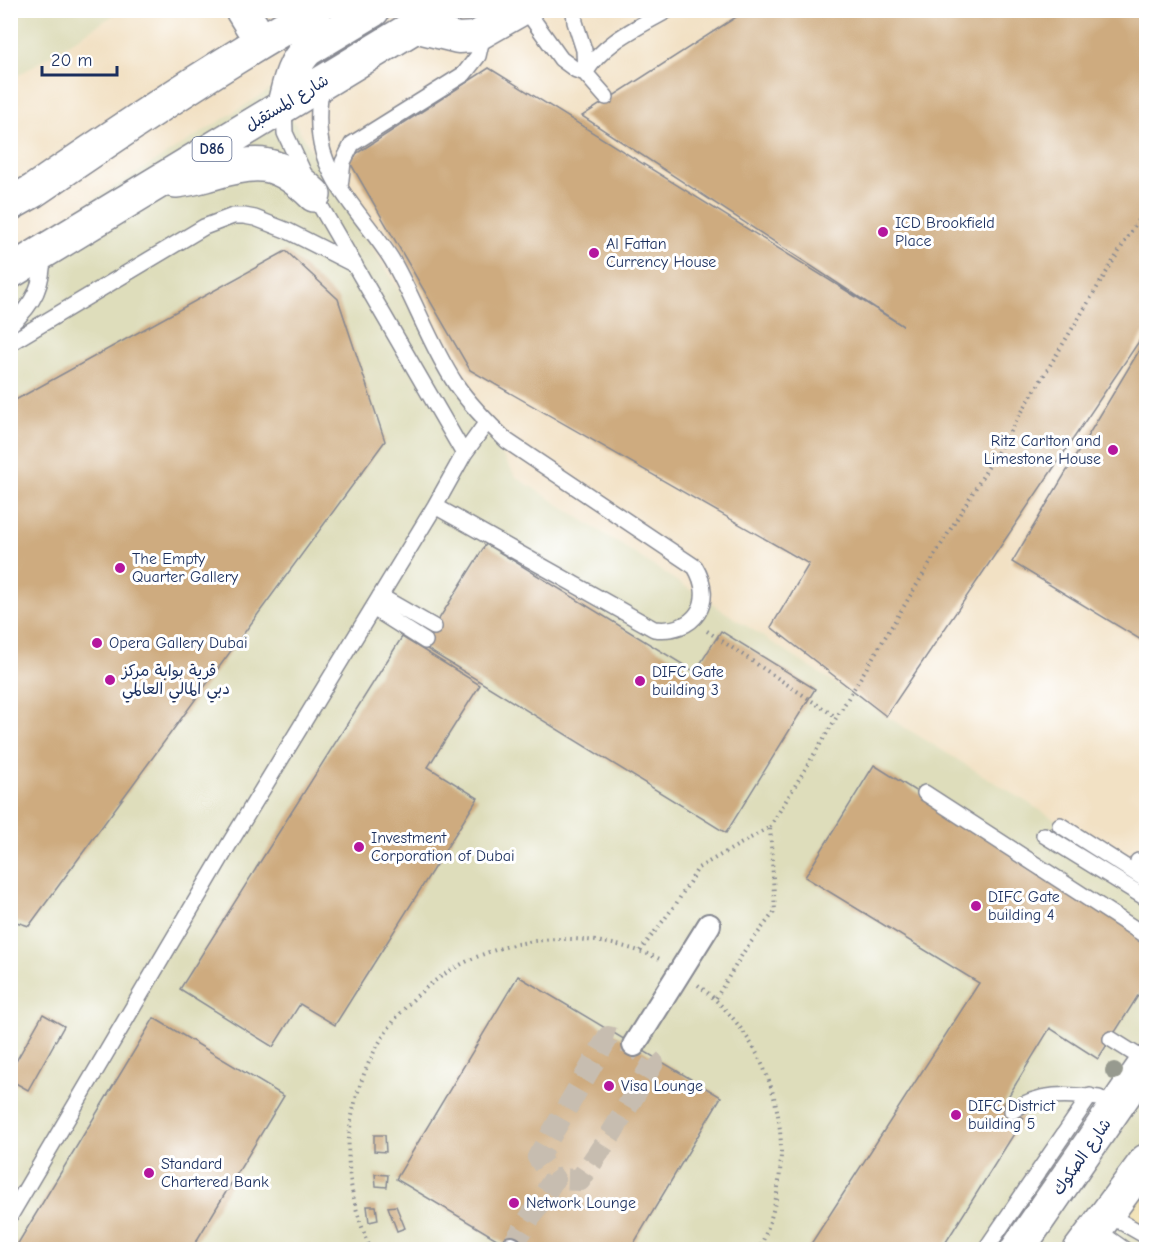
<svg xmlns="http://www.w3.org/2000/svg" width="1157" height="1260" viewBox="0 0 1157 1260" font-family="'Comic Neue','Playpen Sans Arabic',sans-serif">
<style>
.built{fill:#deddbb}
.sand{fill:#eeda9e;stroke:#84847e;stroke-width:1.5}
.building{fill:#ceab7f}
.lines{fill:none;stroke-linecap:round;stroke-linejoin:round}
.pedestrian-tunnel{stroke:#c7bdb0;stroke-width:22;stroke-dasharray:22 11;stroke-linecap:butt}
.service-casing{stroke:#868891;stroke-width:18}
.pedestrian-casing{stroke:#868891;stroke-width:26}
.minor-casing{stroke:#868891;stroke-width:33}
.tertiary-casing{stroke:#868891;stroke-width:36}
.primary-casing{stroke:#868891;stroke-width:36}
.path{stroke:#868891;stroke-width:4;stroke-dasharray:1.5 4.5;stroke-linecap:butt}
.service{stroke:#fff;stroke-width:15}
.pedestrian{stroke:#fff;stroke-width:22}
.minor{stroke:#fff;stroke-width:30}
.tertiary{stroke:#fff;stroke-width:33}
.primary{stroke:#fff;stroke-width:33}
.tree{fill:#979a8f}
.poi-dot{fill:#b5179e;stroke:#fff;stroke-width:2}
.labels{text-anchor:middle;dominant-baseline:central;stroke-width:6;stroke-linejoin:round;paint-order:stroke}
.shield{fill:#fff;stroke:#5f6d8e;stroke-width:1.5}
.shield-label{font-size:15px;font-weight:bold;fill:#1b2f5e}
.street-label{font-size:16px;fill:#1b2f5e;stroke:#fff}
.poi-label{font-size:16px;fill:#1b2f5e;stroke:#fff;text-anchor:start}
</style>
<rect width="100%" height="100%" fill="#fff"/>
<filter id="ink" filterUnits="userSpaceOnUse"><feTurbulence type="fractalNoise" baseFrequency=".0167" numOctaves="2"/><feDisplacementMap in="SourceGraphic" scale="12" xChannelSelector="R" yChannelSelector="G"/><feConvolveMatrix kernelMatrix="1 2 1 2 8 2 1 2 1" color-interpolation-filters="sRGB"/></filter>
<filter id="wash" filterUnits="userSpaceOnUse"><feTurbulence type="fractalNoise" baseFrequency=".008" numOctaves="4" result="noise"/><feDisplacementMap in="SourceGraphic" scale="24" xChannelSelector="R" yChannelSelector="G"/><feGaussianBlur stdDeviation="1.35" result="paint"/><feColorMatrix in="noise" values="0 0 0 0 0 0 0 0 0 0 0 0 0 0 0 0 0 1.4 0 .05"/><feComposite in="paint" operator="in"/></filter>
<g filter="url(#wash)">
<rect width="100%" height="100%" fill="#f2e1c4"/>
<path class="built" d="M 11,10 L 120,10 L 120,11 L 11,80 Z
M 273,88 L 516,477 L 886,716 L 1146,875 L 1146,1249 L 11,1250 L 11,251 Z"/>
<path class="sand" d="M 1146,1182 L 1146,1231 L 1119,1220 Z"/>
<g id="blocks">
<path class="building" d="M 747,10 L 1146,10 L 1146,331 L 886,716 L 771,627 L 809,564 L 470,370 L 348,159 L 489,68 L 903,326 L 582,116 Z
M 286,251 L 338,299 L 385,441 L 29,926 L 10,920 L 10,403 Z
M 1146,339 L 1146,643 L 1012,562 Z
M 486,544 L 695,672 L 721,631 L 815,689 L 726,833 L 422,646 Z
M 402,637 L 480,685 L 428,767 L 478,798 L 335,1025 L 300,1004 L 273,1047 L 180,989 Z
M 874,765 L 1146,936 L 1146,983 L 1098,1059 L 1050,1028 L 1003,1105 L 1024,1118 L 941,1250 L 807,1250 L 979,983 L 805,877 Z
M 518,976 L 721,1097 L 630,1250 L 515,1250 L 396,1179 Z
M 43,1014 L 64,1026 L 28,1090 L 10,1080 L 10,1072 Z
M 154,1018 L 284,1096 L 191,1250 L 14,1250 Z
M 374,1135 L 385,1135 L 386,1152 L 374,1151 Z
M 375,1174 L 388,1175 L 387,1187 L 376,1186 Z
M 367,1206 L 376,1206 L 378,1220 L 369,1222 Z
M 396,1206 L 405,1228 L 397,1231 L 388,1207 Z"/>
</g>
</g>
<g filter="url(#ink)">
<use href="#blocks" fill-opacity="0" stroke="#868891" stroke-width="1.5"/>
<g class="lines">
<path class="pedestrian-tunnel" d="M 511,1248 L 554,1179 L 538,1157 L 608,1037 L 634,1045 L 653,1063 L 613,1131 L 580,1180 L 554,1179"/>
<g class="service-casing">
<path id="service" d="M 526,10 L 561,59 L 576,70 L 585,73 L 606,97
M 574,10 L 575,22 L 584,50 L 585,73
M 585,73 C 604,42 637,28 668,10
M 322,84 C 318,106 317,130 323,152 C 336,194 370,224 392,260 C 415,300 430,345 455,383 C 470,405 488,423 507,441 L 695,567 C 716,602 695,634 654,629 L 435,506
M 284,105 L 285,133 L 314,195 L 464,454
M 340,187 L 343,162 L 352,144 L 464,74 L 478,56 L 483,34
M 10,325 C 35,303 43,285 43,252
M 10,343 L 204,227 L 233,216 L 244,216 L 255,218 L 288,231 L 355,265
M 380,596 L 434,627
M 373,608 L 425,641
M 925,793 L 1146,936
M 1060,825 L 1146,880
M 1044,835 L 1146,898
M 1138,861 L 1146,866
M 1111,1039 L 1146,1061
M 1012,1111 C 1039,1092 1068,1094 1099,1098
M 1107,1214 L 1146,1236
M 10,1216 L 228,846 L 435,506 L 464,454 L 487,422
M 1095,1229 L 1125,1250
M 985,1250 L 1090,1096"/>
</g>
<g class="pedestrian-casing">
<path id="pedestrian" d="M 634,1045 L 709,925
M 510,1250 L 511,1248"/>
</g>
<g class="minor-casing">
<path id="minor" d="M 414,27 L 458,38 L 475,37 L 522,10"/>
</g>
<g class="tertiary-casing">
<path id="tertiary" d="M 242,10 L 261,41
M 1017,1250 L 1146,1063
M 1080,1250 L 1146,1161"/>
</g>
<g class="primary-casing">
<path id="primary" d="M 284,104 C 289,84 292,64 308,49 L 373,10
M 176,181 C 189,180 201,176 213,173 C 259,159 278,160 314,195
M 10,204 L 33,191 C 125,128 217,66 315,10
M 10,272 L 442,10"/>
</g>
<path class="path" d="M 707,631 L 836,717
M 770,827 L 1146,207
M 640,951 L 676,904 L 698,868 L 770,827 L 775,911 L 745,950 L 716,998
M 698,985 C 782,1050 802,1154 759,1250
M 371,1250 C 359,1222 351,1196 349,1166 C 346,1130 355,1093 370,1060 C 423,949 553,911 662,960"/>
<use href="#service" class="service"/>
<use href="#pedestrian" class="pedestrian"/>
<use href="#minor" class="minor"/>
<use href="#tertiary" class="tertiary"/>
<use href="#primary" class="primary"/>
</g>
<circle class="tree" cx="1114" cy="1071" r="9"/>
</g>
<g class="poi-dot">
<circle cx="883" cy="232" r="6"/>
<circle cx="594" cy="253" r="6"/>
<circle cx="1113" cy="450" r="6"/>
<circle cx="120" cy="568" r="6"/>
<circle cx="97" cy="643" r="6"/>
<circle cx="110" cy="680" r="6"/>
<circle cx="640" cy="681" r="6"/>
<circle cx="359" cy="847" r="6"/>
<circle cx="976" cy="906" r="6"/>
<circle cx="609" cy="1086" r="6"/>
<circle cx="956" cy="1115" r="6"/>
<circle cx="149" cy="1173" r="6"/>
<circle cx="514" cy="1203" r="6"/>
</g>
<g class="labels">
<rect class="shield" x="192.5" y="137" width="39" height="24" rx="4.5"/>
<g class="shield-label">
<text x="212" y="149">D86</text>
</g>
<g class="street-label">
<text transform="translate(287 103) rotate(-31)">شارع المستقبل</text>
<text transform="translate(1082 1157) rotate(-55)">شارع الصكوك</text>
</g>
<g class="poi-label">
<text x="895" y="223">ICD Brookfield<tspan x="895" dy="18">Place</tspan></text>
<text x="606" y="244">Al Fattan<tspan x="606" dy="18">Currency House</tspan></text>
<text x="1101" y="441" text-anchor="end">Ritz Carlton and<tspan x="1101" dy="18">Limestone House</tspan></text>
<text x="132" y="559">The Empty<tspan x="132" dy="18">Quarter Gallery</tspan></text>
<text x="109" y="643">Opera Gallery Dubai</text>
<text x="122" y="671">قرية بوابة مركز<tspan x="122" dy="18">دبي المالي العالمي</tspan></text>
<text x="652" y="672">DIFC Gate<tspan x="652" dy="18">building 3</tspan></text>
<text x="371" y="838">Investment<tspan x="371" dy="18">Corporation of Dubai</tspan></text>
<text x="988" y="897">DIFC Gate<tspan x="988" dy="18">building 4</tspan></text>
<text x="621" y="1086">Visa Lounge</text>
<text x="968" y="1106">DIFC District<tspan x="968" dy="18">building 5</tspan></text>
<text x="161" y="1164">Standard<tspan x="161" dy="18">Chartered Bank</tspan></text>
<text x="526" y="1203">Network Lounge</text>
</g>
</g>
<rect width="1157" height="1260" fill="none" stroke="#fff" stroke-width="36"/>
<path d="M42 66v9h75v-9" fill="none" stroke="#1b2f5e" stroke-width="3"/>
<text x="51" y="66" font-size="18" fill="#1b2f5e" stroke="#ffffff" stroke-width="4.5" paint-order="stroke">20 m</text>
</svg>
